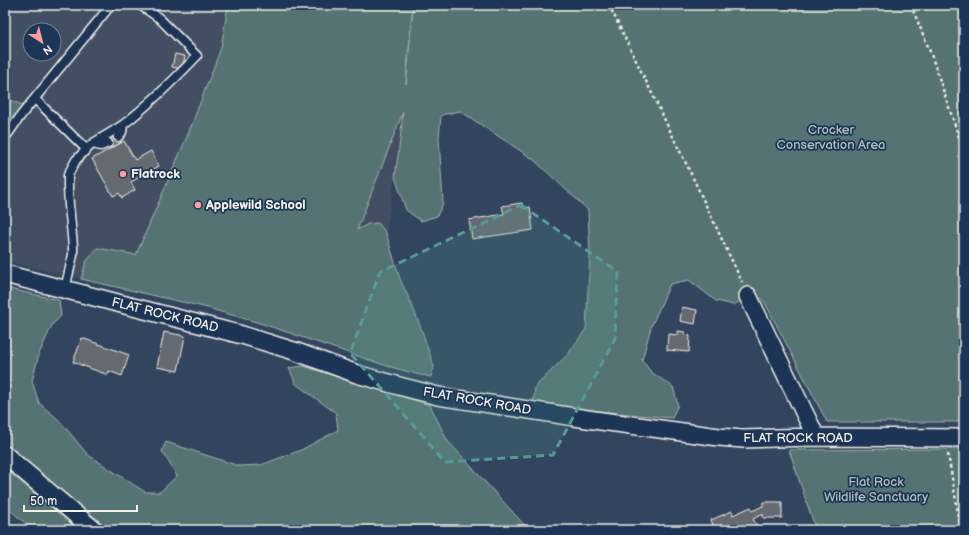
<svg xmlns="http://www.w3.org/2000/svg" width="969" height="535" viewBox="0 0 969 535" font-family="'Balsamiq Sans',sans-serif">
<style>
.built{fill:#425063;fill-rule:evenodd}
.green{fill:#557372;stroke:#a4b2ad}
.building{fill:#656a70;stroke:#f4f1e8}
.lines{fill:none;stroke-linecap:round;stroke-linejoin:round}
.lane-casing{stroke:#f4f1e8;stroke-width:11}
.street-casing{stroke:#f4f1e8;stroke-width:20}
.path{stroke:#f4f1e8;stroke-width:2.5;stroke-dasharray:3 3;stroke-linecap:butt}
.lane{stroke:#1d3557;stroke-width:8}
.street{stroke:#1d3557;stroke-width:17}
.marked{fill:#549b93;fill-opacity:0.2;stroke:#549b93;stroke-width:3;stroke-dasharray:8 5;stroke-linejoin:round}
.poi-dot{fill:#ff9aa2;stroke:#1d3557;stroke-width:1.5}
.labels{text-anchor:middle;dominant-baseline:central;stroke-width:3.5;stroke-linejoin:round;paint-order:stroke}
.park-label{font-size:13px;fill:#b4bfb9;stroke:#1d3557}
.poi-label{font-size:13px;font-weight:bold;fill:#f4f1e8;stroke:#1d3557;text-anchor:start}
.street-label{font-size:13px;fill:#f4f1e8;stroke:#1d3557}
</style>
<rect width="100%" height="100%" fill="#33455e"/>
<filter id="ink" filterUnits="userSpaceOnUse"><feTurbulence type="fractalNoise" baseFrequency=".025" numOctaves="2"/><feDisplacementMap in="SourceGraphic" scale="8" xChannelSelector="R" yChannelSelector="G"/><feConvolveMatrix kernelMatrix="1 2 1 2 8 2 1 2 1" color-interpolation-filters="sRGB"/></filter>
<g filter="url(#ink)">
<path class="built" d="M 5,5 L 413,5 L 409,56 L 400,141 L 386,233 L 360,297 L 384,365 L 263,324 L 204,307 L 5,261 ZM 30,30 L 54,30 L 54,54 L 30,54 Z"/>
<path class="green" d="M 228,5 L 413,5 L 406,84 L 413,5 L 964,5 L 964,422 L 827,422 L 764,301 L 749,290 L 741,291 L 739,302 L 734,305 L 716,301 L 689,280 L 670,284 L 651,327 L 642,360 L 651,372 L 673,387 L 678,405 L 672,418 L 533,405 L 535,387 L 568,354 L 586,329 L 590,254 L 588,210 L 533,159 L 460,111 L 441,115 L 439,138 L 443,203 L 437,216 L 421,221 L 406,210 L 395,177 L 400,141 L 403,112 L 357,230 L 368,224 L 378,223 L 386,233 L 400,279 L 411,303 L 422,331 L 434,367 L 431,377 L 416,374 L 384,365 L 263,324 L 204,307 L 81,279 L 86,262 L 97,248 L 136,255 L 189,132 L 221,48 Z
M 5,98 L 25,106 L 5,129 Z
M 5,288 L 59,300 L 61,316 L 52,325 L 39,354 L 32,381 L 39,403 L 59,420 L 88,455 L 145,492 L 160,492 L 177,476 L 162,451 L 166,442 L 239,466 L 261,465 L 301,450 L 338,430 L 336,413 L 296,384 L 289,368 L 303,366 L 430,405 L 447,440 L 529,530 L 111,530 L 5,447 Z
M 964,449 L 964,530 L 816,530 L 789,450 Z
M 5,469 L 73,525 L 74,530 L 33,530 L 10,510 L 5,511 Z"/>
<path class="building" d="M 175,54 L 185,56 L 182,69 L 172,67 Z
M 115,132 L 121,143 L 111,148 L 105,138 Z
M 124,141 L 135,160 L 151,151 L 159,166 L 131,182 L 135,190 L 122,198 L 119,193 L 113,196 L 92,159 Z
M 522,203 L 523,208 L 530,207 L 533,230 L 472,239 L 469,220 L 504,214 L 502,206 Z
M 682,307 L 697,310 L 695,324 L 680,321 Z
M 678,331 L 685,332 L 685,335 L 690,336 L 689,352 L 667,350 L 668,334 L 678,335 Z
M 164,332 L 185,336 L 178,371 L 157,367 Z
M 82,338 L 129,355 L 122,376 L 109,371 L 108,375 L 73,362 Z
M 763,502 L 782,502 L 782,518 L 763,518 L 763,514 L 753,519 L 759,529 L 757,530 L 715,530 L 711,520 L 732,511 L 733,515 L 751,507 L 752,511 L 763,506 Z"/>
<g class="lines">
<g class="lane-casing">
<path id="lane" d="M 35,99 L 86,149
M 118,137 L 122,132 L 123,125
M 5,138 L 22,114 L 111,5
M 92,144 C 103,137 114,131 124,124 C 150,104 174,80 197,56 L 159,18 L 140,5
M 65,289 L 73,255 L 73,246 L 69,205 L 68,188 L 68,175 L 76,160 L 92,144 L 101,146 L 108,143"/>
</g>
<g class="street-casing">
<path id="street" d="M 5,274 L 242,335 L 294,351 L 357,374 L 399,386 L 438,396 L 594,420 L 719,437 L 743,439 L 816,437 L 964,438
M 748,296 L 816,437
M 5,455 L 94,530"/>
</g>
<path class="path" d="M 609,5 L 694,180 L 742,282
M 911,5 L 931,54 L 964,152
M 948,454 L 961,530"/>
<use href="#lane" class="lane"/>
<use href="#street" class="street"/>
</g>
</g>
<path class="marked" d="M 521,205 L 617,271 L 615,339 L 553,455 L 445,462 L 350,353 L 380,272 Z"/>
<g class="poi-dot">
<circle cx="123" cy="174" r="4"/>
<circle cx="198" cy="205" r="4"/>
</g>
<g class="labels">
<g class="park-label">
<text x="831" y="130">Crocker<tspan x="831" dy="15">Conservation Area</tspan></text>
<text x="876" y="482">Flat Rock<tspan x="876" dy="15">Wildlife Sanctuary</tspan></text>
</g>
<g class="poi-label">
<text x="131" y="174">Flatrock</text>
<text x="206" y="205">Applewild School</text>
</g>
<g class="street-label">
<text transform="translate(165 315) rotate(14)">FLAT ROCK ROAD</text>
<text transform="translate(477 401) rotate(10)">FLAT ROCK ROAD</text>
<text x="798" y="438">FLAT ROCK ROAD</text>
</g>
</g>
<rect width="969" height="535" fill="none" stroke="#1d3557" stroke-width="20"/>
<rect x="10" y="10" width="949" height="515" fill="none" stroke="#f4f1e8" stroke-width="1.5" filter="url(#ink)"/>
<g transform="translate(42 42) rotate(144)"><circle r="19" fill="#1d3557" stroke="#738091"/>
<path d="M0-3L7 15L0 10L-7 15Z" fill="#ff9aa2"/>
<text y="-6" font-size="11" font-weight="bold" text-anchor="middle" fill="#f4f1e8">N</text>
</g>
<path d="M24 505v6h113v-6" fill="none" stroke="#f4f1e8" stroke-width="2"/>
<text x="30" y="505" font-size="12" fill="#f4f1e8" stroke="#1d3557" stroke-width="3" paint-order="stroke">50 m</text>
</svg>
